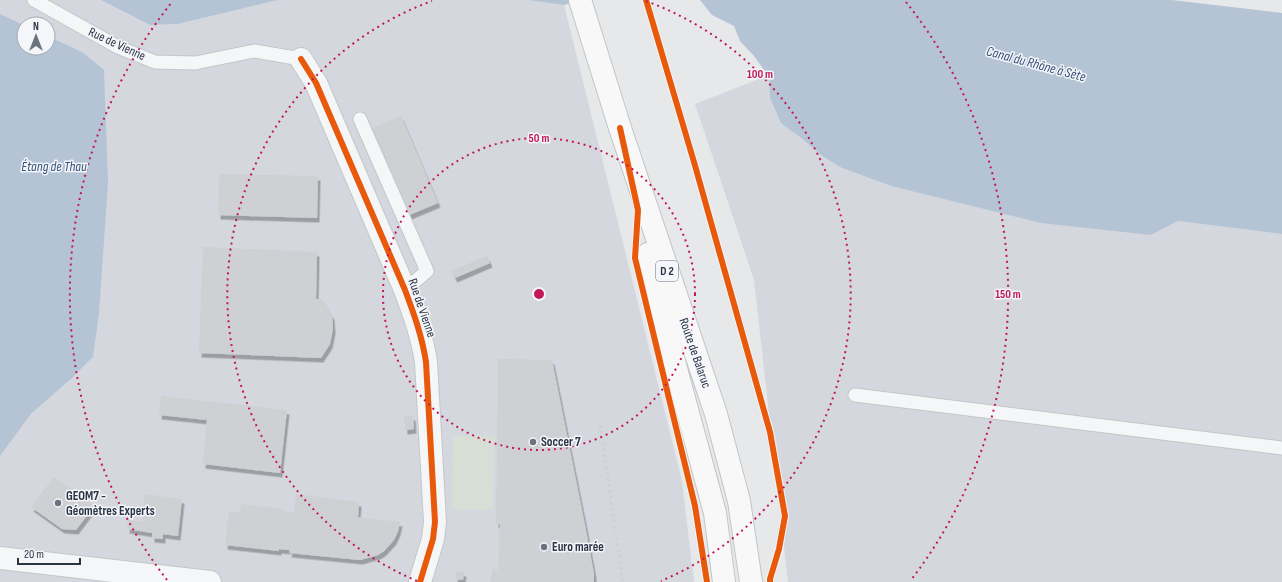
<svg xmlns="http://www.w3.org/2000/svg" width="1282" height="582" viewBox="0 0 1282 582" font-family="'Sofia Sans Condensed',sans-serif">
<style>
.built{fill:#d4d7dd}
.green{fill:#d6ded6}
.water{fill:#b4c4d5}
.building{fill:#ced0d3;filter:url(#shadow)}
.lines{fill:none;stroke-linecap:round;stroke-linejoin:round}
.lane-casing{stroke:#c4c6c8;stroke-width:15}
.street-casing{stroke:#c4c6c8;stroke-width:24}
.primary-casing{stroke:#c2c5c8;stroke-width:24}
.lane{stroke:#f5f6f7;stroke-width:13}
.street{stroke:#f5f6f7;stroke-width:22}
.primary{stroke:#f8f8f8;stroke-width:22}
.rail{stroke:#cecfd2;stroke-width:3;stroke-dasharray:2 4;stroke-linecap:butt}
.cycleway-casing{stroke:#f4f6f9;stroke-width:8}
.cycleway{stroke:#e8590c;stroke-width:6}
.ring{fill:none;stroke:#c2185b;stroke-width:2;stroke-dasharray:2 4}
.poi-dot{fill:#6c737f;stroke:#f4f6f9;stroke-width:1.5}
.labels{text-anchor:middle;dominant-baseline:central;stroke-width:3;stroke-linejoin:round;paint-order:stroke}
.shield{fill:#f4f6f9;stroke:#676e7b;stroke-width:1}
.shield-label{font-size:12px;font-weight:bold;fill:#2b3445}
.street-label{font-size:13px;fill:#2b3445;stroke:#f4f6f9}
.poi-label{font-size:13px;font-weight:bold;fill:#2b3445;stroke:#f4f6f9;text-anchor:start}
.water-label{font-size:14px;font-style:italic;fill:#34527a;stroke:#f4f6f9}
.centre{fill:#c2185b;stroke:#f4f6f9;stroke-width:2}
.ring-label{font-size:12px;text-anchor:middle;font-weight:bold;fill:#c2185b;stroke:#f4f6f9;stroke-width:3;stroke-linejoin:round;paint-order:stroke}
</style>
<defs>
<filter id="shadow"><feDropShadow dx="2.5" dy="4.5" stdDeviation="0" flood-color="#0004"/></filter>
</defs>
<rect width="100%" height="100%" fill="#e6e8ea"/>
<path class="built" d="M 0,0 L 101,0 L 150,25 L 178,24 L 278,0 L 528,0 L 564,5 L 682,481 L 694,582 L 0,582 L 0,456 L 31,414 L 72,378 L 93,357 L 108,183 L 82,52 L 48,36 L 48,24 L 24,24 L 24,25 L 0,14 Z
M 769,75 L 770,98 L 782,123 L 842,168 L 891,186 L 939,197 L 1151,235 L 1178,221 L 1282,234 L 1282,582 L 788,582 L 754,280 L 695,104 Z"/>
<path class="green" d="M 453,435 L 495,436 L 493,510 L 452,509 Z"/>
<path class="water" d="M 101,0 L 278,0 L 178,24 L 150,25 Z
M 528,0 L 581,0 L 564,5 Z
M 700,0 L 1172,0 L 1282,13 L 1282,234 L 1178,221 L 1151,235 L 1041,223 L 891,186 L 842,168 L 824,157 L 800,137 L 781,123 L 770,98 L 769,75 L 765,71 L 754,56 L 740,41 L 734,26 L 712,15 Z
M 0,14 L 24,25 L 24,48 L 48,48 L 48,36 L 82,52 L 104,70 L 108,183 L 99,313 L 93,357 L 72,378 L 31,414 L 0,456 Z"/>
<path class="building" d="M 401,116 L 438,203 L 407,216 L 370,129 Z
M 219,174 L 318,176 L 317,218 L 218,215 Z
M 203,247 L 317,252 L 316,299 L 322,299 L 332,316 L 333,329 L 330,344 L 321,358 L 199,353 Z
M 487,256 L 490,263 L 455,278 L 451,271 Z
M 498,359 L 552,360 L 585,525 L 594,574 L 594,582 L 490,582 L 493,569 L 498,570 L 500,524 L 496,524 Z
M 161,396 L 287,410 L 280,473 L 203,464 L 207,420 L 159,415 Z
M 404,416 L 413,416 L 414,429 L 405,430 Z
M 54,477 L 94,506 L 76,530 L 62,529 L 31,507 Z
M 145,494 L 182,499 L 178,536 L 163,534 L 163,539 L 152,538 L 152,533 L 127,529 L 128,520 L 142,522 Z
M 296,494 L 359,502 L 358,517 L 400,522 L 398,531 L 394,540 L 384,551 L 378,555 L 360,560 L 289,553 L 290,550 L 279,549 L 279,551 L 225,545 L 229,511 L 240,512 L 241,504 L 283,509 L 283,511 L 294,513 Z
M 456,571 L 464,572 L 463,580 L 455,579 Z"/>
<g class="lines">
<g class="lane-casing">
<path id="lane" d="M 34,0 L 118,47 L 155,62 L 195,63 L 254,51 L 301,59
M 360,119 L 427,271 L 405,290
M 855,395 L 1282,448"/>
</g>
<g class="street-casing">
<path id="street" d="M 301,59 L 316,83 L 405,290 C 414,314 422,336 426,362 L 435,522 L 433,539 L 420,582
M 0,558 L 210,582"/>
</g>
<g class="primary-casing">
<path id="primary" d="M 580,0 L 620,128 L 716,414 L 739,501 L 751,582
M 648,254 L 664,324 L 715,513 L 724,582"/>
</g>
<use href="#lane" class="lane"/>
<use href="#street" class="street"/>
<use href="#primary" class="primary"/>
<path class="rail" d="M 600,425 L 623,582"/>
<g class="cycleway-casing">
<path id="cycleway" d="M 646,0 L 694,162 L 770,432 L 785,516 L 779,549 L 770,579 L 770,582
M 301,59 L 316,83 L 405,290 C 414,314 422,336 426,362 L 435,522 L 433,539 L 420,582
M 620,128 L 638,210 L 635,258 L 695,506 L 707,582"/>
</g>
<use href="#cycleway" class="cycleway"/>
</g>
<g class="ring">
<circle cx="539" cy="294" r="156"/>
<path d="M417 581A312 312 0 0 1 432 1M646 1A312 312 0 0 1 661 581"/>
<path d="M167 580A469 469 0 0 1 172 2M906 2A469 469 0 0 1 911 580"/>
</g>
<g class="poi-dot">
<circle cx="533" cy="442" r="4"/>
<circle cx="58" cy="503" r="4"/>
<circle cx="544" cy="547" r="4"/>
</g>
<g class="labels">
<rect class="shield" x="656" y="261" width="22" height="20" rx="3"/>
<g class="shield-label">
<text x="667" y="271">D 2</text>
</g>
<g class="street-label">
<text transform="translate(117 44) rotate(25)">Rue de Vienne</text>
<text transform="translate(422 308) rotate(71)">Rue de Vienne</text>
<text transform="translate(695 353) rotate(71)">Route de Balaruc</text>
</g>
<g class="poi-label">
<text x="541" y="442">Soccer 7</text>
<text x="66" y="496">GEOM7 -<tspan x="66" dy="15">Géomètres Experts</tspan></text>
<text x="552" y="547">Euro marée</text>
</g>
<g class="water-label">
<text transform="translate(1036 64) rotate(15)">Canal du Rhône à Sète</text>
<text x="54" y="166">Étang de Thau</text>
</g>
</g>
<circle cx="539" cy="294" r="6" class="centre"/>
<g class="ring-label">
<text x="760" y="78">100 m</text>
<text x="539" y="142">50 m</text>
<text x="1008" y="298">150 m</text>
</g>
<g transform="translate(36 36)"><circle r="19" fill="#f4f6f9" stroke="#a4a8b1"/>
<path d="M0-3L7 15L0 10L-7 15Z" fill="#6c737f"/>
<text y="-6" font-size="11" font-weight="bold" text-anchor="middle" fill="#2b3445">N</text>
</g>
<path d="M18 558v6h62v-6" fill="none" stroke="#2b3445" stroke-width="2"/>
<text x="24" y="558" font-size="12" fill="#2b3445" stroke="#f4f6f9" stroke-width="3" paint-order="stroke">20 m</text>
</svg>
